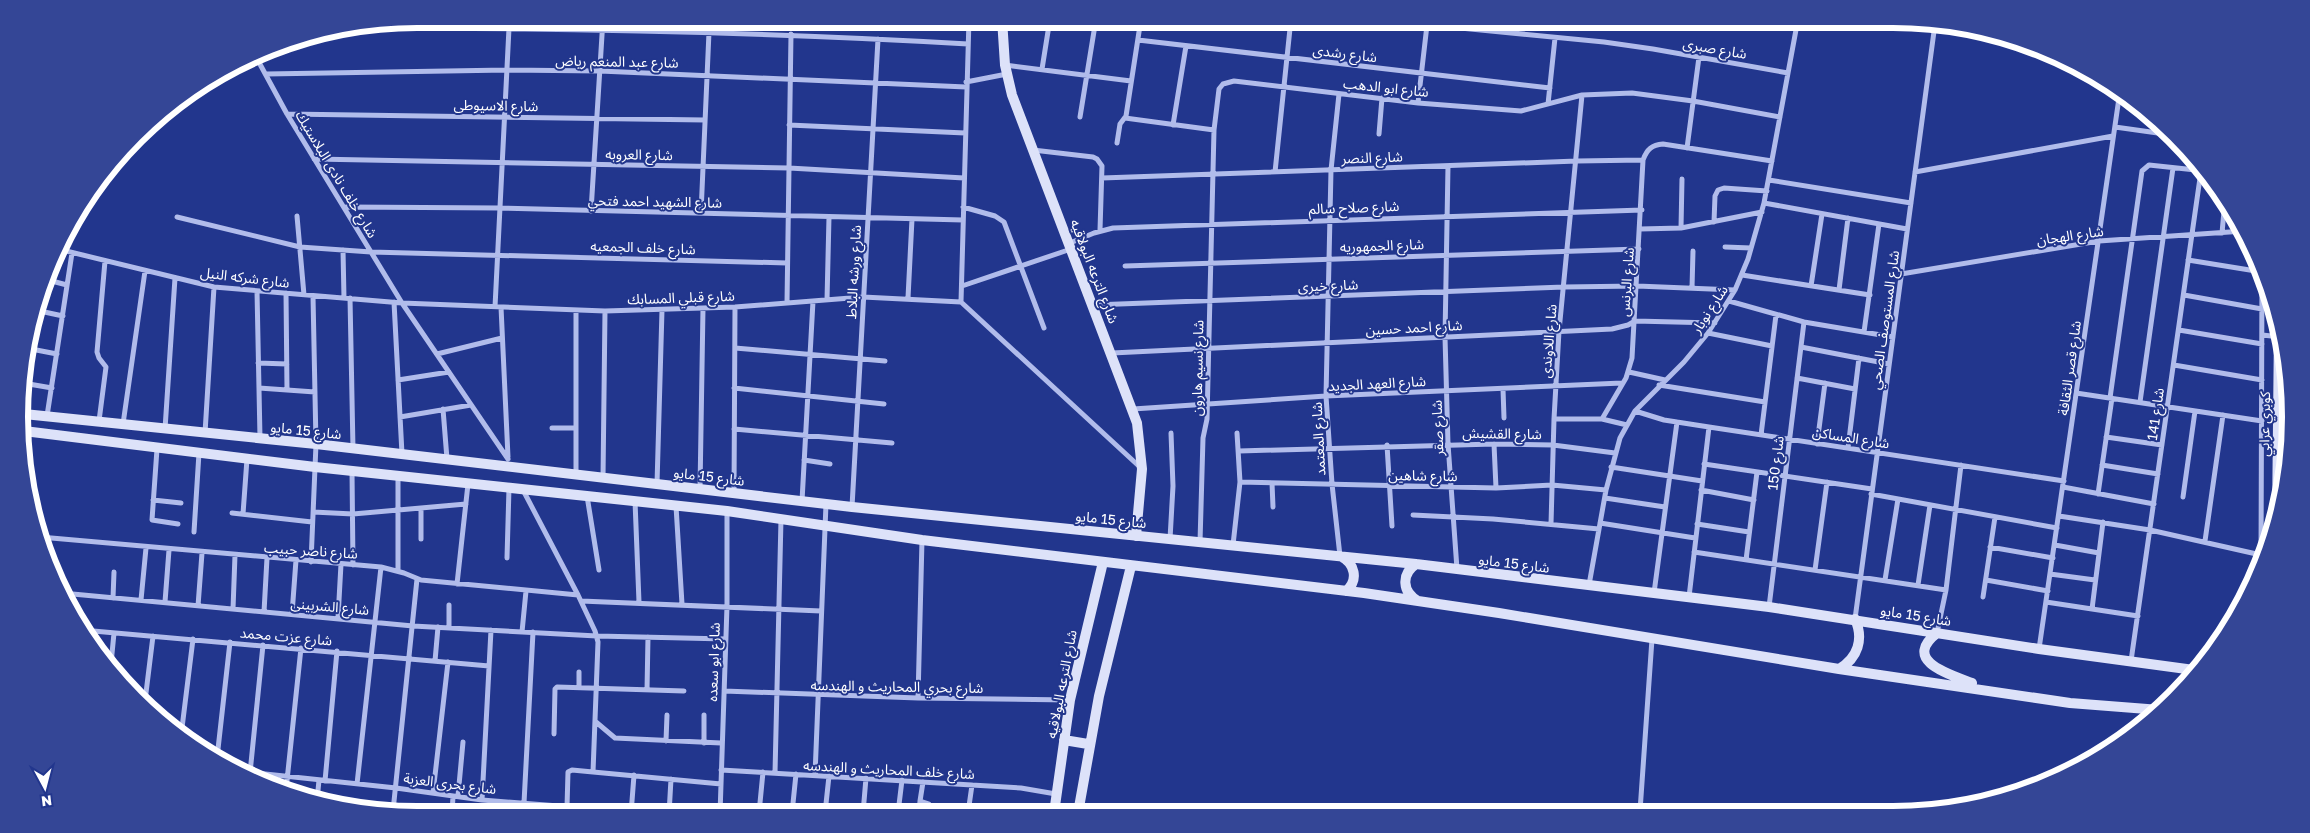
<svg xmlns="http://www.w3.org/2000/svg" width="2310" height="833" viewBox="0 0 2310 833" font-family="'Golos Text','Noto Sans Arabic',sans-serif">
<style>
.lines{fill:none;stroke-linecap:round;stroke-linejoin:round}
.street{stroke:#b1bceb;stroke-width:5}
.secondary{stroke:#dde2f9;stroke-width:10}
.secondary-bridge{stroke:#dde2f9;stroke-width:10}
.labels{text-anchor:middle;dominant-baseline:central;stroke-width:4;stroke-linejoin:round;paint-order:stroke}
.street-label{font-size:14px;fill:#fff;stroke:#22368d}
.rim{fill:none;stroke:#fff;stroke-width:6}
</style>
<rect width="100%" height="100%" fill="#22368d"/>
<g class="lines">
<path class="street" d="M 1369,19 L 1604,42 L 1653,49 L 1788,73
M 1660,25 L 1661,19
M 360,28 C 563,28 765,32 968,44
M 1138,40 L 1550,88
M 255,55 L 287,114 L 402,303 L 508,459
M 1005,65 L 1131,81
M 1042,69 L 1050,19
M 266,74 L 507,70 L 600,71 L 966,87
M 966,82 L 1007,74
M 1339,94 L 1331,170 L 1326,396 L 1332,484 L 1340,556
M 1418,103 L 1427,25
M 1548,104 L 1555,38
M 287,114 L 705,120
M 1080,117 L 1096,19
M 1125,118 L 1214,130
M 789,125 L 965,133
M 1173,125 L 1186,46
M 2115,127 L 2172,135
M 1379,134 L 1382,98
M 1117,143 L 1120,124 L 1126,116 L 1141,19
M 1687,148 L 1699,57
M 1033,150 L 1093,157 L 1097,159 L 1102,166 L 1100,230
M 314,159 L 789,168 L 964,178
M 1448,166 L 1445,337 L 1448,444 L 1457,569
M 1275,172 L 1291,19
M 1915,172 L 2113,136
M 1102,178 L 1577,161 L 1643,160
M 1769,180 L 1911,203
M 1764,203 L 1907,229
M 346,207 L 500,208 L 963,220
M 963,207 L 995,216 L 1004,222 L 1044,328
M 591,211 L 603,19
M 701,213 L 709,32
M 297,216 L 304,295
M 177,217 L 300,247 L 371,252 L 787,263
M 1714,222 L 1715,196 L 1718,190 L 1724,188 L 1767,191
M 1681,228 L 1682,179
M 1640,229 L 1681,228 L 1762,212
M 2222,233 L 2225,200
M 1070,243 L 1094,233 L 1113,228 L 1642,210
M 1725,247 L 1751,248
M 58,249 L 214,287 L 402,303 L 605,311 L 735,307 L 863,297 L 961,302
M 343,250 L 344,298
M 2188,260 L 2262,272
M 1125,266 L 1639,249
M 1901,274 L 2099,241 L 2244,231
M 1742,275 L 1870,295
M 44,279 L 67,285
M 962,286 L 1071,249
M 1811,286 L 1822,214
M 1692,288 L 1693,251
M 1839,290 L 1848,218
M 257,291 L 260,438
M 286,293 L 287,390
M 2184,295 L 2262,309
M 350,298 L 353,449
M 908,298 L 912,219
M 827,300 L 829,217
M 1729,301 L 1804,322 L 1893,337
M 394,302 L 402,454
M 961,302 L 969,19
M 961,302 L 1141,468
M 787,303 L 791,34
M 1093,305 L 1564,287 L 1637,286 L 1735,290
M 495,307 L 509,28
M 501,307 L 508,457
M 35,310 L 63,316
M 2179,330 L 2262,344
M 1864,332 L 1879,224
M 1708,333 L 1772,346
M 2262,335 L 2281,337
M 1801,347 L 1889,364
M 26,348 L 57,354
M 735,348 L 885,361
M 1112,353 L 1612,329 L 1628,325 L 1635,321 L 1715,323
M 437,354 L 502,338
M 258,363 L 287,364
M 2174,365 L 2262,380
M 1629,372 L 1665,380
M 1797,378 L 1855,389
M 398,380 L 449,372
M 23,383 L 52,388
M 1659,385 L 1765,402
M 259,388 L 315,392
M 734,388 L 884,404
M 1503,389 L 1504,418
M 2076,393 L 2262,421
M 2110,398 L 2142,171 L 2149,165 L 2205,171
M 2140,402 L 2173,168
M 443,409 L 447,459
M 1133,409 L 1326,396 L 1622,383
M 1635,411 L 1664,420 L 1709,427 L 2064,481
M 47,416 L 72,253
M 400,417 L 471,405
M 1554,419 L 1602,419 L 1627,425
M 1602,419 L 1626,378 L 1632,358 L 1643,160 C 1647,149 1652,145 1663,144 L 1772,161
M 99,421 L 106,367 L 99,358 L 97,352 L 105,261
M 123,424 L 145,271
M 552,428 L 576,428
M 165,429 L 175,278
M 734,429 L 892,443
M 205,433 L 214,287
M 1761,435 L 1776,315
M 2106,437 L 2162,445
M 1494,444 L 1496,488
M 1817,444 L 1825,383
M 1387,445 L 1392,526
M 1848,448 L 1859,358
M 157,449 L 152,520 L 178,524
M 1239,451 L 1494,444 L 1553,445 L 1615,453
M 804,460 L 830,464
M 1704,464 L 1872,489
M 2102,465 L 2158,474
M 1611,467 L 1702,481
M 352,471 L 353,565
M 576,474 L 576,311
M 603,478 L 605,311
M 1240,482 L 1496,488 L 1552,485 L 1606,490
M 1272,483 L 1273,507
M 657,484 L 662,310
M 2063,487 L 2154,504
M 700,489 L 703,308
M 523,490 L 578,595 L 595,631 L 598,642 L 593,772 L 572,770 L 568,772 L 567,807
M 1701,490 L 1754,500
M 734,493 L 735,307
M 1871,494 L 2057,528
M 2098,494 L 2112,398
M 587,496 L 599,570
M 2183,497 L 2195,411
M 1605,498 L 1665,507
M 153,500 L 181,503
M 635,501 L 639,602
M 802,501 L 813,301
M 676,506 L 682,604
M 852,507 L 878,39
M 313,512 L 353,514 L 466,504
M 232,513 L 312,522
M 243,514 L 247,459
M 1413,515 L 1493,519 L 1599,529
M 2059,516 L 2150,530 L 2261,555
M 1600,523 L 1695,538
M 1551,524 L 1554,419 L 1559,331 L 1582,95
M 1697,524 L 1749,532
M 194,532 L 199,453
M 40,537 L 381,567 L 404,573 L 421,580 L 578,595
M 421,539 L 421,508
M 1170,539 L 1173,486 L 1171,433
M 2205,541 L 2223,415
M 1200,542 L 1203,438 L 1207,419 L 1214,130 L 1219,89 L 1223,84 L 1234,81 L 1418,103 L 1521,111 L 1582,95 L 1632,93 L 1693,101 L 1780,117
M 1233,545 L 1240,482 L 1237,433
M 2055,545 L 2099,553
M 1990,547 L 2053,558
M 1694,552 L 1946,590
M 507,558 L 509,488
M 1746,560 L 1757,472
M 2261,560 L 2262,272
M 311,562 L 316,444 L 313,296
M 1815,570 L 1827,482
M 398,571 L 398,476
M 2050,574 L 2095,580
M 1885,580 L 1898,499
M 1986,580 L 2048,591
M 457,584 L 468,484
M 1589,585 L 1606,490 L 1620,438 L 1635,411 L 1684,362 L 1708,333 L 1735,290 L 1748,259 L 1764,203 L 1798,19
M 1918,585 L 1930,505
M 62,593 L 413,626 L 597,636 L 726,639
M 1654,593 L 1677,422
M 1689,597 L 1709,427
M 1983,597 L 1995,517
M 113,598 L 114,572
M 141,600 L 146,548
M 581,601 L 821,611
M 165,602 L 169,550
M 2046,602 L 2138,616
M 198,606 L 202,553
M 1769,607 L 1804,322
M 233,609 L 235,555
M 2092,609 L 2103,522
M 264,612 L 267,558
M 292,614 L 296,560
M 338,618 L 341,564
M 1855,619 L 1935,24
M 449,627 L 449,605
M 82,630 L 489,666
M 522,632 L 526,591
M 1937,633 L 1946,590 L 1961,465
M 2039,649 L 2120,91
M 435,661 L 438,627
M 2131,661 L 2201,171
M 111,664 L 114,633
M 579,687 L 579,672
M 647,690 L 648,637
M 724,691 L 918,698 L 1070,700
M 918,698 L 922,540
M 145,701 L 153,636
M 704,715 L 704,743
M 596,722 L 615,738 L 721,743
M 554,734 L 555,689 L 557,687 L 684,691
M 181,736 L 193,639
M 666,741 L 667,715
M 217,758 L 230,642
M 721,770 L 1021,788 L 1056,794
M 238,771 L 396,788 L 482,800 L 660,814
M 593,772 L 721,784
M 250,773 L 263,645
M 775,773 L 781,519
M 815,775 L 826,504
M 325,781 L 337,651
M 923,782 L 920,801 L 929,804 L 930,813
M 357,784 L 381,567
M 286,790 L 301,648
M 433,793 L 448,662
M 458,796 L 463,742
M 482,800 L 491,630
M 317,801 L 319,780
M 524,803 L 533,632
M 393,811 L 417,579
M 968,811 L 988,813
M 1640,811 L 1652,639
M 759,813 L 763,772
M 792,813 L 796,774
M 825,813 L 829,776
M 863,813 L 866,778
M 898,813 L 902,780
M 919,813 L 920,801
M 968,813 L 972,785
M 452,814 L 453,796
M 631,814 L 634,775
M 669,814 L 671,779
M 720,814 L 727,606 L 727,511"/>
<path class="secondary" d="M 1002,19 L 1005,65 L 1012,95 L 1137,423 L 1142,469 L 1136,536
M 24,414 L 316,444 L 852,507 L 1416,564 L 1769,607 L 2039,649 L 2194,670
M 24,431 L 315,467 L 727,511 L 922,540 L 1364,593 L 1499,613 L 1839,669 L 2070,703 L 2160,710
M 1340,556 C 1355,563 1359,580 1346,591
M 1416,564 C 1401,574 1402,592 1418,601
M 1937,633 C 1901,661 1951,675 1972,683
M 1839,669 C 1858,658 1864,639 1855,619
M 1064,740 L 1088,744
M 1054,813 L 1070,700 L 1103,562
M 1078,813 L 1099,696 L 1131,566"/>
<path class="secondary-bridge" d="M 2277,521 L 2279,326"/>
</g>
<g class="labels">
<g class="street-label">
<text transform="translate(1715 48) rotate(10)">شارع صبرى</text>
<text transform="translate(1345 53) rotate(7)">شارع رشدى</text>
<text transform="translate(617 61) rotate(1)">شارع عبد المنعم رياض</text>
<text transform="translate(1386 87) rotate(6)">شارع ابو الدهب</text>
<text transform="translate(496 105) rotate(1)">شارع الاسيوطى</text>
<text transform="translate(639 154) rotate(1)">شارع العروبه</text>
<text transform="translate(1372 157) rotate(-2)">شارع النصر</text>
<text transform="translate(337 174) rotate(59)">شارع خلف نادى البلاستيك</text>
<text transform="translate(655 201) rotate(1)">شارع الشهيد احمد فتحي</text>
<text transform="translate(1354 207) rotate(-2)">شارع صلاح سالم</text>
<text transform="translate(2070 235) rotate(-8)">شارع الهجان</text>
<text transform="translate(1382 245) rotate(-2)">شارع الجمهوريه</text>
<text transform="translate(643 247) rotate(2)">شارع خلف الجمعيه</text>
<text transform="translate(1095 271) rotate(69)">شارع الترعه البولاقيه</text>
<text transform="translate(853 272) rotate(-87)">شارع ورشه البلاط</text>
<text transform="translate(245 277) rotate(7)">شارع شركه النيل</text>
<text transform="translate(1626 282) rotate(-86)">شارع البرنس</text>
<text transform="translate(1328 285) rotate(-2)">شارع خيرى</text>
<text transform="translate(681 297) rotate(-2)">شارع قبلي المسابك</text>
<text transform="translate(1709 309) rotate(-57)">شارع نوبار</text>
<text transform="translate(1884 320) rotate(-82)">شارع المستوصف الصحي</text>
<text transform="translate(1414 327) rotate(-3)">شارع احمد حسين</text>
<text transform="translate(1548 341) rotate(-85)">شارع اللاوندى</text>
<text transform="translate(1197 368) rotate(-89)">شارع نسيم هارون</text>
<text transform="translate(2069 368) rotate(-82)">شارع قصر الثقافة</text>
<text transform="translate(1377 383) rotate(-3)">شارع العهد الجديد</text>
<text transform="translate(2155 414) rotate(-82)">شارع 141</text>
<text transform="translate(2264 424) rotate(-89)">كوبري عرابي</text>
<text transform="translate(1437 428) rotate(-92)">شارع صقر</text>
<text transform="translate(306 430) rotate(6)">شارع 15 مايو</text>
<text transform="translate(1502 433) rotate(1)">شارع القشيش</text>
<text transform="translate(1851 437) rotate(9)">شارع المساكن</text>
<text transform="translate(1318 439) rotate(-93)">شارع المعتمد</text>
<text transform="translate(1775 463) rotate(-83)">شارع 150</text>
<text transform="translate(1423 475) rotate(1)">شارع شاهين</text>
<text transform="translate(709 476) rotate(7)">شارع 15 مايو</text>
<text transform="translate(1111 519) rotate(6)">شارع 15 مايو</text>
<text transform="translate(311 550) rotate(4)">شارع ناصر حبيب</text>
<text transform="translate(1514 563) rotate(7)">شارع 15 مايو</text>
<text transform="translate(330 606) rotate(5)">شارع الشربينى</text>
<text transform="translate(1916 615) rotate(9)">شارع 15 مايو</text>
<text transform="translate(286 636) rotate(5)">شارع عزت محمد</text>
<text transform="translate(713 662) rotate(-88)">شارع ابو سعده</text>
<text transform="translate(1061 684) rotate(-79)">شارع الترعه البولاقيه</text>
<text transform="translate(897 686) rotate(1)">شارع بحري المحاريث و الهندسه</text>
<text transform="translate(889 769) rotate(3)">شارع خلف المحاريث و الهندسه</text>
<text transform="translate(450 783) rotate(7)">شارع بحرى العزبة</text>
</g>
</g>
<path d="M0 0H2310V833H0ZM417 28H1893A389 389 0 0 1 2282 417V417A389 389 0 0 1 1893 806H417A389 389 0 0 1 28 417V417A389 389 0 0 1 417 28Z" fill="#344696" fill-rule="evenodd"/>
<path class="rim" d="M417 28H1893A389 389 0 0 1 2282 417V417A389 389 0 0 1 1893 806H417A389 389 0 0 1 28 417V417A389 389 0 0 1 417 28Z"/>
<g transform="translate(45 788) rotate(173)" stroke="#22368d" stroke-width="4" paint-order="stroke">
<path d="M0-4L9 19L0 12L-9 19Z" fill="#ffffff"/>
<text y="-8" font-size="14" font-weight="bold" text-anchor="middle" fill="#ffffff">N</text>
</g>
</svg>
